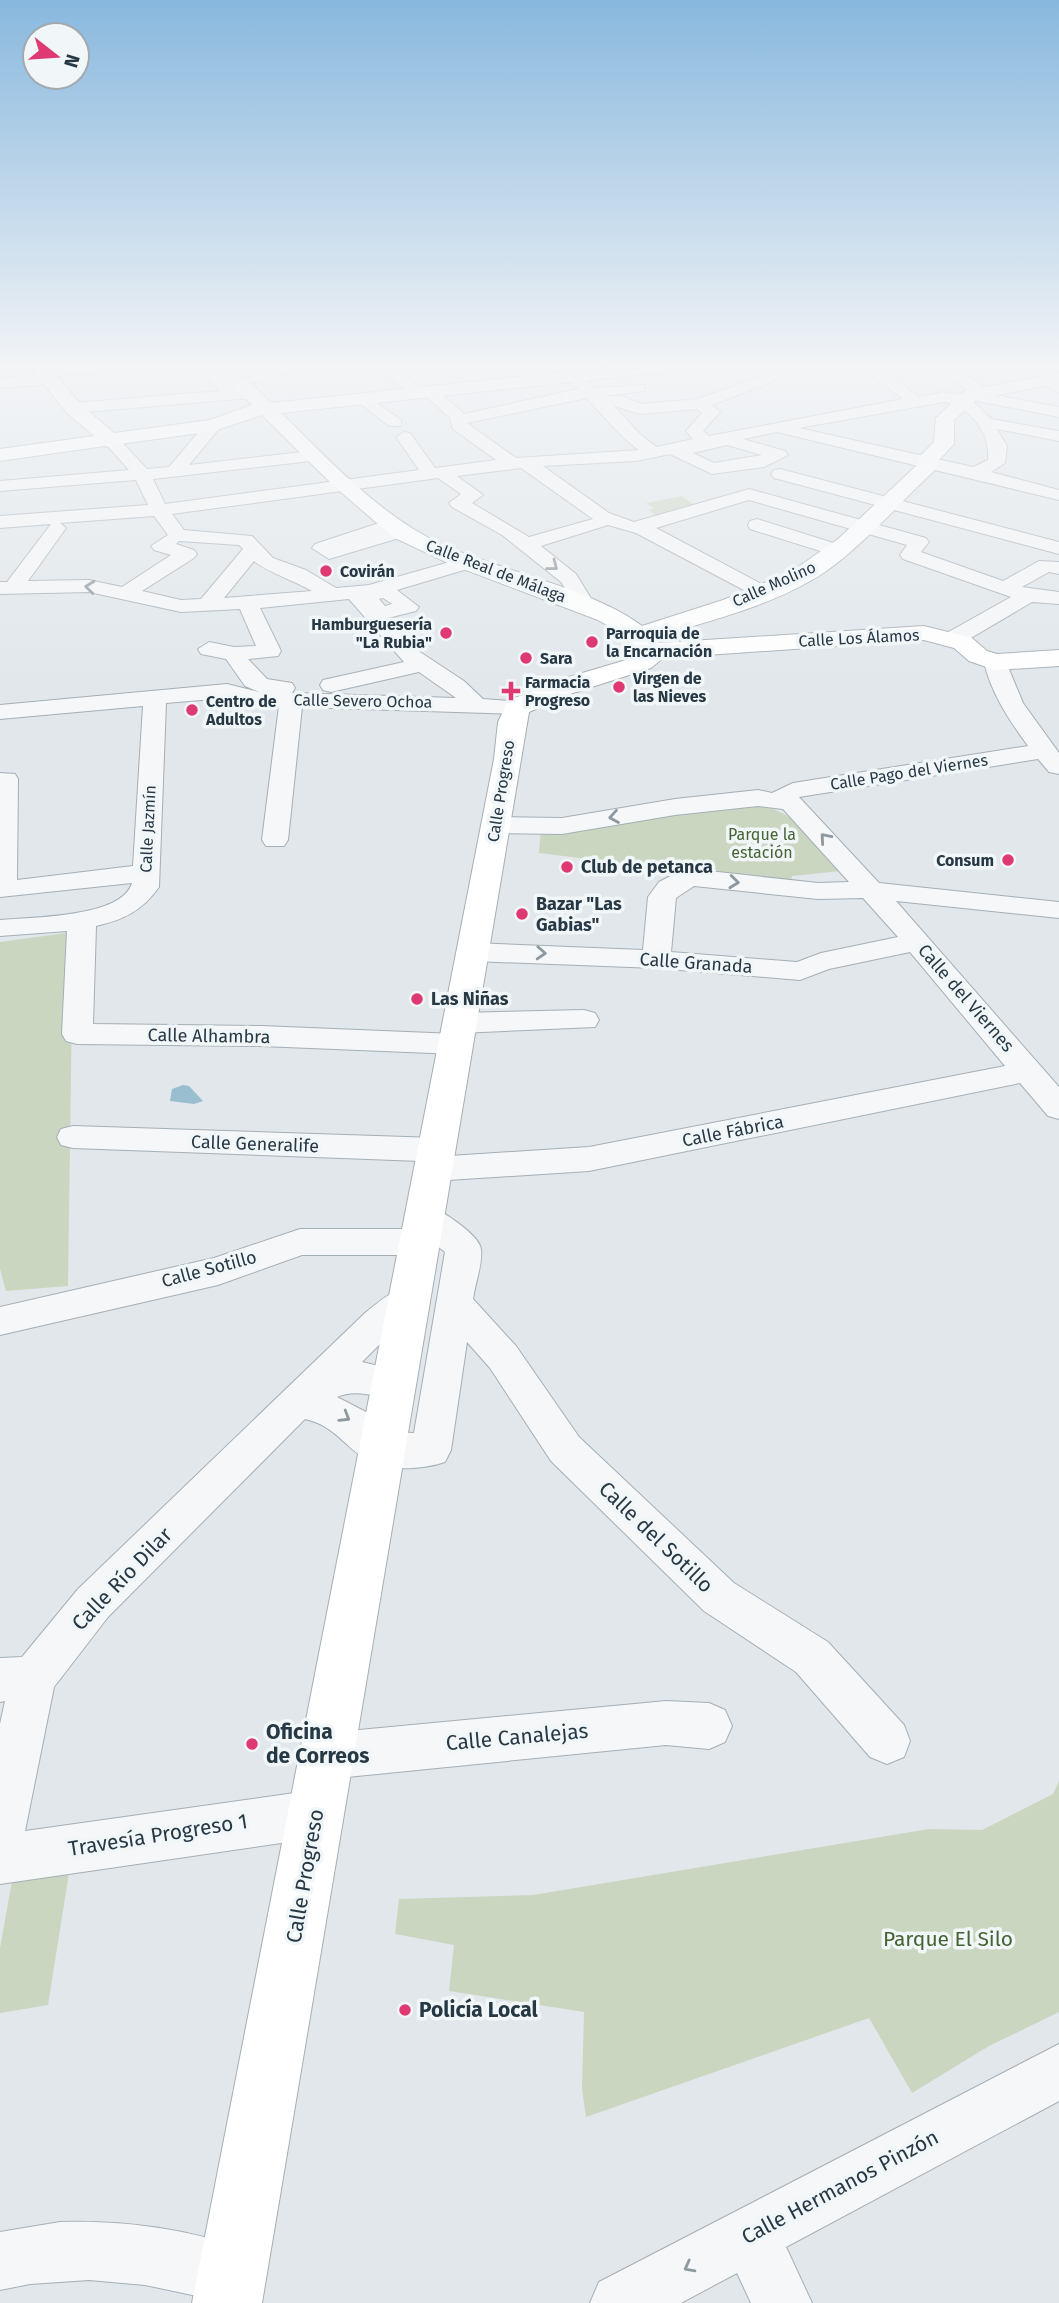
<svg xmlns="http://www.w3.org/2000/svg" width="1059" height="2303" viewBox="0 0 1059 2303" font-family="'Fira Sans',sans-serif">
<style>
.green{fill:#cbd6c1}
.water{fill:#98becf}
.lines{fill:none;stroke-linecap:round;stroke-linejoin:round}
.street-casing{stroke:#a5afb6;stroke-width:2}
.secondary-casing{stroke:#a5afb6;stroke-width:2}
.street{fill:#f5f7f9;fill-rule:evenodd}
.secondary{fill:#fff;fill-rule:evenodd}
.oneway{stroke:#8e989f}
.poi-dot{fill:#de3972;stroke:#f1f6f8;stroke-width:2.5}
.labels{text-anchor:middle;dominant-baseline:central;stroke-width:7;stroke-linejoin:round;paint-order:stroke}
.far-poi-label{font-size:16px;font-weight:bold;fill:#273845;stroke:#f1f6f8;text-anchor:start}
.far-street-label{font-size:16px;fill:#273845;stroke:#f1f6f8}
.far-park-label{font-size:16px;fill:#456333;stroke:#f1f6f8}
.poi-label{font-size:18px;font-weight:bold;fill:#273845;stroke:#f1f6f8;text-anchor:start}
.street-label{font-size:18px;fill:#273845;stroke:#f1f6f8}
.near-street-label{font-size:21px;fill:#273845;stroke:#f1f6f8}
.near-poi-label{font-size:21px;font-weight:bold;fill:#273845;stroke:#f1f6f8;text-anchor:start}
.near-park-label{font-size:21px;fill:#456333;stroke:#f1f6f8}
</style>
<rect width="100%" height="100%" fill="#e1e7eb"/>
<path class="green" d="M 682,496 L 698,508 L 688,512 L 682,508 L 655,515 L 649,510 L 654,508 L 646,503 Z
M 748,804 C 796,808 811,837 841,871 L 792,876 L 791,884 L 539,853 L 541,828 Z
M 73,932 L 68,1286 L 6,1291 L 0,1269 L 0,942 Z
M 1059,1781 L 1059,2012 L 989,2046 L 912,2093 L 869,2018 L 586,2117 L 582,2089 L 584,2012 L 449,1991 L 454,1945 L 395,1934 L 399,1899 L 533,1895 L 929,1829 L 982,1830 L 1053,1794 Z
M 69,1873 L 48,2005 L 0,2013 L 0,1948 L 12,1881 Z"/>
<path class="water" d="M 183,1085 L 189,1086 L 203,1101 L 194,1104 L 170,1101 L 172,1089 Z"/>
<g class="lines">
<g class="street-casing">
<path id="street" d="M 67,366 L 121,366 L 114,371 L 57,376 L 56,382 L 51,384 L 0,388 L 0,378 L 39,375 L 40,370 Z
M 197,366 L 213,366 L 236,389 L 251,388 L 259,393 L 251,398 L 73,413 L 65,408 L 73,403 L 220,391 Z
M 281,366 L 306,366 L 239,387 L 231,382 Z
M 373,366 L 390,366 L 425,390 L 437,390 L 464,414 L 578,389 L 555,366 L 571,366 L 594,388 L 644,385 L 644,391 L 603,396 L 621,396 L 642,404 L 698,399 L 790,366 L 812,366 L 712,405 L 720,412 L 703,431 L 709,436 L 903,399 L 860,366 L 877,366 L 919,397 L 944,392 L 963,395 L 969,391 L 933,366 L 951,366 L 989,390 L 990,394 L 1059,407 L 1059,417 L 972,400 L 991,419 L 1059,431 L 1059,441 L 997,429 L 1007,446 L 1005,463 L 991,472 L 1059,490 L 1059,500 L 777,432 L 743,439 L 785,451 L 788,455 L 764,467 L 712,474 L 670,454 L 636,461 L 543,466 L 609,513 L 634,522 L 749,489 L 926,538 L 929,542 L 921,552 L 1003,581 L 1039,561 L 1059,562 L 1059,574 L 1049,572 L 1022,587 L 1059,592 L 1059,604 L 1032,602 L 959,645 L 943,645 L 940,640 L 943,635 L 1011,597 L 903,559 L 900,555 L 907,545 L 749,500 L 656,528 L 769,588 L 772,592 L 769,596 L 755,596 L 636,533 L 608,525 L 541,546 L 576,574 L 595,605 L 585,611 L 578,609 L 561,582 L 502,535 L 452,507 L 449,503 L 461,494 L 438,478 L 172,514 L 184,530 L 252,536 L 273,558 L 306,570 L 336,588 L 369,585 L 460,559 L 474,559 L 477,563 L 474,567 L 397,590 L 419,607 L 416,611 L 388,618 L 417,650 L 464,681 L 483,699 L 525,702 L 529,707 L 525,712 L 517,714 L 302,707 L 288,840 L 284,846 L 266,846 L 262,840 L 279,706 L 248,705 L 225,698 L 166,703 L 159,887 C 142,911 123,920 96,926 L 93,1024 L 261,1026 L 456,1034 L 467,1037 L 471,1044 L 467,1051 L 456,1054 L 261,1046 L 77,1044 L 66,1041 L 62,1034 L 67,931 L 0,936 L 0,920 C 30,917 122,918 132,883 L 0,897 L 0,773 L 15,774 L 18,779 L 17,880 L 133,866 L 143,706 L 0,719 L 0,705 L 227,684 L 259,692 L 245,686 L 226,659 L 201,654 L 198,649 L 209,642 L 234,647 L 256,646 L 240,609 L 181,612 L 89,592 L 0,594 L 0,582 L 7,582 L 51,524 L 0,528 L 0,516 L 148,505 L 136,480 L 0,491 L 0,481 L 129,470 L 104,442 L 112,437 L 118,438 L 147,469 L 169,467 L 208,421 L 214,420 L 222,425 L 189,465 L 311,451 L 320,456 L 311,461 L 153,479 L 165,504 L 419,470 L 396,437 L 404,432 L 410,433 L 435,468 L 496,460 L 453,429 L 450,418 L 427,397 L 415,397 ZM 586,398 C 605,416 619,437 639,450 L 516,458 L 467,423 ZM 944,402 C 970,406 991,434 988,460 L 973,467 L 799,428 ZM 614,406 L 640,414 L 697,409 L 702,413 L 686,431 L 693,439 L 657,447 C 637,434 630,422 614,406 ZM 727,445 L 762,455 L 714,463 L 693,453 ZM 521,468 L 593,519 L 529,537 L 472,503 L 483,495 L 457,476 ZM 154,516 L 168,535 L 151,546 L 154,550 L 171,555 L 122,587 L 89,580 L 28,581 L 66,528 L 60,523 ZM 179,541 L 239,545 L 243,549 L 201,599 L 181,600 L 142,591 L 194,558 L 197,554 L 194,550 L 176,544 ZM 254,561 C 263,570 297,582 312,591 L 224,598 ZM 383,598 L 392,604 L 385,606 L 379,599 ZM 349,599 L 404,662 L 323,680 L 320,685 L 323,690 L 331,692 L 419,672 L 456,698 L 292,693 L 295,688 L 292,683 L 267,679 L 248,659 L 278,656 L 281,651 L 260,608 Z
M 1057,373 L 1059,374 L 1059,393 L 1045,385 L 1052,375 Z
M 364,394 L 401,420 L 401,426 L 389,426 L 358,402 L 356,399 Z
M 780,469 L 1059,542 L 1059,554 L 774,478 L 771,474 L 774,470 Z
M 757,519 L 843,546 L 846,550 L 836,556 L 750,529 L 748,525 L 750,521 Z
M 385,521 L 392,523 L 402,534 L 399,538 L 329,559 L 312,548 L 315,544 Z
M 995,655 L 1006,662 L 1023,703 L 1059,753 L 1059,774 L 1049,772 L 1038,759 L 799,797 L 879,883 L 1059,902 L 1059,918 L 896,901 L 1059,1087 L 1059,1119 L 1048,1116 L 1020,1083 L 589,1171 L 433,1181 L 421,1177 L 416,1169 L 421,1161 L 73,1148 L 61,1145 L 57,1137 L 61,1129 L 73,1126 L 437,1138 L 449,1142 L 454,1150 L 450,1156 L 589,1147 L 1005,1066 L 910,952 L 829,969 L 800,980 L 656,968 L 473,961 L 463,958 L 459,952 L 463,946 L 473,943 L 643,950 L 648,897 L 659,882 L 680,871 L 690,869 L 818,883 L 849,882 L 783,809 L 758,806 L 675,815 L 562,834 L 496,833 L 487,830 L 483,825 L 487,820 L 496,817 L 562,818 L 675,799 L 758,790 L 772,793 L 793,783 L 1028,746 C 1009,720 991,693 984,662 ZM 694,886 L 818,899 L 863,898 L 898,937 L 821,953 L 797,962 L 671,952 L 676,898 Z
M 584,1010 L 595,1013 L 599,1020 L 595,1027 L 460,1033 L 449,1030 L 445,1023 L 449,1016 L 460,1013 Z
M 425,1204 C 438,1208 479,1234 481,1249 C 483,1263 475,1284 473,1299 L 516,1346 L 579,1437 L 734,1583 L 828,1642 L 904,1725 L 910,1741 L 904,1757 L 887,1764 L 870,1757 L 796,1672 L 704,1611 L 551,1461 L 490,1368 L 467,1342 L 451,1450 L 445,1462 C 425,1469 388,1472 369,1461 C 345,1448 336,1426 305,1419 L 108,1617 L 54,1687 L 25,1831 L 316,1790 L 333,1797 L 340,1814 L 333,1831 L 316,1838 L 0,1884 L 0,1724 L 5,1701 L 0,1702 L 0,1658 L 22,1657 L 78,1589 L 365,1313 C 383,1299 398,1283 422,1290 L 427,1300 L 422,1310 L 391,1333 L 362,1362 L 408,1373 L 413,1384 L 408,1395 C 384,1403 361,1386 337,1397 L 368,1413 L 391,1432 L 414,1433 L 445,1252 L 436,1245 L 432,1251 L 420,1255 L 302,1255 L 218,1285 L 0,1335 L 0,1307 L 214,1258 L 300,1229 L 416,1229 L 408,1217 L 413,1208 Z
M 666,1701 L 709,1703 L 725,1710 L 732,1726 L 725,1742 L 709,1749 L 666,1745 L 327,1779 L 310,1772 L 303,1756 L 310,1740 L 327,1733 Z
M 1059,2044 L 1059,2101 L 786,2247 L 812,2303 L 751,2303 L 737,2273 L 681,2303 L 590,2303 L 599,2282 Z
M 60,2222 C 124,2220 194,2229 253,2253 L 262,2274 L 253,2295 L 230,2303 L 145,2285 L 89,2280 L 30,2284 L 0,2290 L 0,2232 Z"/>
</g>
<g class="secondary-casing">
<path id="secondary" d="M 30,366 L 48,366 L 80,404 L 114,433 L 210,420 L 252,405 L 214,366 L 233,366 L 271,403 L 622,366 L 682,366 L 673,371 L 281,413 C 330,461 380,516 443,545 C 502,571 593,589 642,626 L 723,600 L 791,572 L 838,539 L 917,465 L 918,458 L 934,442 L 936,418 L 965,391 L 1059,373 L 1059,383 L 977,399 L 954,420 L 954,444 L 936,463 L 938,466 L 935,470 C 898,504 866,543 825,572 C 775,605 712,620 655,637 L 659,643 L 924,626 L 972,638 L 987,651 L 997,654 L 1059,650 L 1059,666 L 995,670 L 969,661 L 954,648 L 924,640 L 663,658 L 651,668 L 570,694 L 529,712 L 262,2303 L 192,2303 L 494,759 L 498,722 L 508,701 L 552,682 L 633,658 L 639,651 L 619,632 L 598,620 L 450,564 L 393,537 L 335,487 L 262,415 L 214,431 L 120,444 L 112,448 L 105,446 L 0,461 L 0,449 L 94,436 L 66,412 Z"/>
</g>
<use href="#street" class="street"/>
<use href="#secondary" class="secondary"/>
</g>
<defs><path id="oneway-chevron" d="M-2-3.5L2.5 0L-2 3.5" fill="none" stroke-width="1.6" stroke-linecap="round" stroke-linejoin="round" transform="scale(1.75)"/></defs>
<g class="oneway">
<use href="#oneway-chevron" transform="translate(553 566) rotate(38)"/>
<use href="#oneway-chevron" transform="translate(90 587) rotate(-174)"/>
<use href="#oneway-chevron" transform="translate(614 817) rotate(170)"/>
<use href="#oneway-chevron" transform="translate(825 838) rotate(-131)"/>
<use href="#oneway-chevron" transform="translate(734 882) rotate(6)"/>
<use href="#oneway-chevron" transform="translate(541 953) rotate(3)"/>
<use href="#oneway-chevron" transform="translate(345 1417) rotate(31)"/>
<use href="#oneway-chevron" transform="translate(689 2267) rotate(152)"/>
</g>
<linearGradient id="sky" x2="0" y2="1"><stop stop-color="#88b8de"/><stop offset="0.53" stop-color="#f2f4f6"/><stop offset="1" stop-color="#f2f4f6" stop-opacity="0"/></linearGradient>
<rect width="1059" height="689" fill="url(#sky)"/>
<g class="poi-dot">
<circle cx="326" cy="571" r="7"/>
<circle cx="446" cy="633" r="7"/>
<circle cx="592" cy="642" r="7"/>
<circle cx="526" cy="658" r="7"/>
<circle cx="619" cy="687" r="7"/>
<path d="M507.5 680.5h7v7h7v7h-7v7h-7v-7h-7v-7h7z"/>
<circle cx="192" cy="710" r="7"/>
<circle cx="1008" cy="860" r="7"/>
<circle cx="567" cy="867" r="7"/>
<circle cx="522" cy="914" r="7"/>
<circle cx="417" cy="999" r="7"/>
<circle cx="252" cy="1744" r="7"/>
<circle cx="405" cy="2010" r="7"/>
</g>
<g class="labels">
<g class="far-poi-label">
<text x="340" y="571">Covirán</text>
<text x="432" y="624" text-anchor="end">Hamburguesería<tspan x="432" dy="18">"La Rubia"</tspan></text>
<text x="606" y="633">Parroquia de<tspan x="606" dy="18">la Encarnación</tspan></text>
<text x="540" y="658">Sara</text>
<text x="633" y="678">Virgen de<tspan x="633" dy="18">las Nieves</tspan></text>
<text x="525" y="682">Farmacia<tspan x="525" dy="18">Progreso</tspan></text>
<text x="206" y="701">Centro de<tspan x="206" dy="18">Adultos</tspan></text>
<text x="994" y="860" text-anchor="end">Consum</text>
</g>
<g class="far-street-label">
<text transform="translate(496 571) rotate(21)">Calle Real de Málaga</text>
<text transform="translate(774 584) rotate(-24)">Calle Molino</text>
<text transform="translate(859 638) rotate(-3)">Calle Los Álamos</text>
<text transform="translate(363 701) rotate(1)">Calle Severo Ochoa</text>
<text transform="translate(909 772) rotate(-9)">Calle Pago del Viernes</text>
<text transform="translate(501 791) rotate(-81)">Calle Progreso</text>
<text transform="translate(148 829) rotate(-87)">Calle Jazmín</text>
</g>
<g class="far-park-label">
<text x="762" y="834">Parque la<tspan x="762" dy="18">estación</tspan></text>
</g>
<g class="poi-label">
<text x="581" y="867">Club de petanca</text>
<text x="536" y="904">Bazar "Las<tspan x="536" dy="21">Gabias"</tspan></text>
<text x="431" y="999">Las Niñas</text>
</g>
<g class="street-label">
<text transform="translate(696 963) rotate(4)">Calle Granada</text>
<text transform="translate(966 998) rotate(49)">Calle del Viernes</text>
<text transform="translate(209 1036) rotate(1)">Calle Alhambra</text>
<text transform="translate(733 1131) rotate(-11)">Calle Fábrica</text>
<text transform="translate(255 1144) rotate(2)">Calle Generalife</text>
<text transform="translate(209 1269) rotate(-15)">Calle Sotillo</text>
</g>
<g class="near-street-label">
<text transform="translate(656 1537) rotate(44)">Calle del Sotillo</text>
<text transform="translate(122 1579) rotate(-46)">Calle Río Dilar</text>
<text transform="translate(517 1737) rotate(-5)">Calle Canalejas</text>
<text transform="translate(158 1835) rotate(-9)">Travesía Progreso 1</text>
<text transform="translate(305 1876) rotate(-80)">Calle Progreso</text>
<text transform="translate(840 2187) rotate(-28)">Calle Hermanos Pinzón</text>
</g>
<g class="near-poi-label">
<text x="266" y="1732">Oficina<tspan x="266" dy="24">de Correos</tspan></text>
<text x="419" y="2010">Policía Local</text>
</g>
<g class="near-park-label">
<text x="948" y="1939">Parque El Silo</text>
</g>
</g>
<g transform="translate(56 56) rotate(107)"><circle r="33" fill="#f1f6f8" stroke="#a0aab0" stroke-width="2"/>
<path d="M0-5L12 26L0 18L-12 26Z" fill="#de3972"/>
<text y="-10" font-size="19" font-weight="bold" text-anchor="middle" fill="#273845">N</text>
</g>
</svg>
